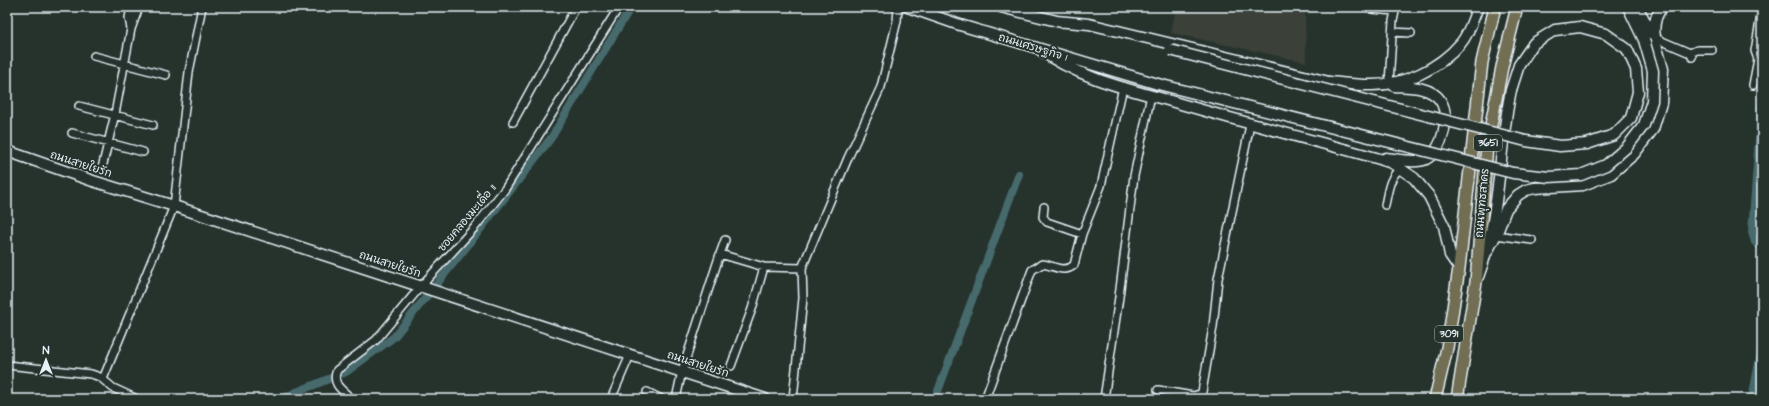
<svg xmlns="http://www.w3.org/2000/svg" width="1769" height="406" viewBox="0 0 1769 406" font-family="'Architects Daughter','Playpen Sans Thai',sans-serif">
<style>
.built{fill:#3a4039}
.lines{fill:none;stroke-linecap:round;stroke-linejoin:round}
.canal{stroke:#476a6d;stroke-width:8}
.street-casing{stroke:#e8f1f8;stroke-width:10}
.secondary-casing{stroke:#e8f1f8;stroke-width:13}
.primary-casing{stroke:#e8f1f8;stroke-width:14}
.street{stroke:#26332d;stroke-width:7}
.secondary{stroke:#26332d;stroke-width:10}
.primary{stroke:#726e52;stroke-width:11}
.secondary-bridge-casing{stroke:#e8f1f8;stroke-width:13;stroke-linecap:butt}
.secondary-bridge{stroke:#26332d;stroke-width:10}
.labels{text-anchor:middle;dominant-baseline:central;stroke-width:4;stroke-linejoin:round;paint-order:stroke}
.shield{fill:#26332d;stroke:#aeb8bb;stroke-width:1}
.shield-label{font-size:10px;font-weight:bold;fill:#e8f1f8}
.street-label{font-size:11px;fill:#e8f1f8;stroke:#26332d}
</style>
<rect width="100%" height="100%" fill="#26332d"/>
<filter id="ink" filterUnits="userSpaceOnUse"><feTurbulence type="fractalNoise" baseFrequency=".025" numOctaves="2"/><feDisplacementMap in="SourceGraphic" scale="8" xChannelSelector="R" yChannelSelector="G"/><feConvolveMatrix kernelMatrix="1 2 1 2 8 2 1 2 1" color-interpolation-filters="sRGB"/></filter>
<g filter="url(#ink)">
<path class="built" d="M 1176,7 L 1305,7 L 1306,62 L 1171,33 Z"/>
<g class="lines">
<path class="canal" d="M 1762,98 L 1752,232 L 1755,242 L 1762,247
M 283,399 L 294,393 L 346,372 L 394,337 L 468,245 L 551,138 L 631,7
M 935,399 L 1019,174
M 1752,399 L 1762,347"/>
<g class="street-casing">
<path id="street" d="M 1371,9 L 1395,11
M 1762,9 L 1755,51 L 1758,59 L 1762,62
M 131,29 L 129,18 L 131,7
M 1392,32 L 1411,33
M 1655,38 L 1690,53 L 1692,57
M 1690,53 L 1697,50 L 1712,50
M 94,56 L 166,75
M 1389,83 L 1393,21 L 1396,7
M 1753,85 L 1758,59
M 79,106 L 153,125
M 513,122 L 576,7
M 72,133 L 143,152
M 102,168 L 115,114 L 131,29 L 139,7
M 1385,205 C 1388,192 1389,177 1400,169
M 1044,207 L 1043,217 L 1047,222 L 1082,234
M 1496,235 L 1532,240
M 725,240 L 720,254 L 764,267 L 802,268
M 7,365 L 91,374 L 100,377 L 113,388 L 137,399
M 731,366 L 752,309 L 764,267
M 103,379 L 174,206 L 189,72 L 202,7
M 1158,390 L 1193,396 L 1200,394 L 1202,392 L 1213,327 L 1218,279 L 1250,125
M 647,392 L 661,399
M 352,399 C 342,390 331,384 337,370 L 376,340 L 421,286 L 475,227 L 505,189 L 619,7
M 611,399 L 630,355
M 676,399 L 682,371 L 720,254
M 793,399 L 803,298 L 802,268 L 848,158 L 881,87 L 897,21 L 898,7
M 985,399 L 1032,270 L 1042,264 C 1053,265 1064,274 1074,265 L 1082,234 L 1101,186 L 1123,87
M 1104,399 L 1119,297 L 1134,176 L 1151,95"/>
</g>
<g class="secondary-casing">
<path id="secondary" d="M 908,7 L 960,25 L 1158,84
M 1001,7 L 1061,22
M 1628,7 L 1644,40
M 1056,21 L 1089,24 L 1329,82 C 1342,83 1356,85 1369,85 C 1403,86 1439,69 1461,43 C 1469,34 1473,18 1478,7
M 1655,37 C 1653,25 1655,16 1662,7
M 1039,49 C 1078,78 1128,89 1174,102 C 1242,122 1311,140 1380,159 L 1392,163 L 1414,178 L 1429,196 L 1444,226 L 1450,255 L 1459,268
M 7,151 L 93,181 L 174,206 L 765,399
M 1386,158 C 1397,159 1415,164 1426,159 C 1443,150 1451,116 1440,100 C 1430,86 1409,87 1394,86
M 1487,252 L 1497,233 L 1506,209 L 1518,195 L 1526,190 L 1535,188 L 1583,185 L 1611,174 L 1634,154 L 1653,129 L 1661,103 L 1663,69 L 1654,37 L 1637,7
M 1478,277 C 1501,217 1498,152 1511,90"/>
</g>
<g class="primary-casing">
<path id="primary" d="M 1435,399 L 1447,348 L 1459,268 L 1482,62 L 1495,7
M 1457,399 L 1476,282 L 1487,146 L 1502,67 L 1517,7"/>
</g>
<use href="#street" class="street"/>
<use href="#secondary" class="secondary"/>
<use href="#primary" class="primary"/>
<g class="secondary-bridge-casing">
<path id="secondary-bridge" d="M 1170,50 L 1526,141 L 1560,146 L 1587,144 L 1614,135 L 1631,118 L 1638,92 L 1636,69 L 1627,49 L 1606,34 L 1580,27 L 1555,30 L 1534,43 L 1519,65 L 1511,90
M 1158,84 L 1513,173 L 1549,177 L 1581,175 L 1606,165 L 1627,147 L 1644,125 L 1652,101 L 1653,71 L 1644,40"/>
</g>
<use href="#secondary-bridge" class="secondary-bridge"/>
</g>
</g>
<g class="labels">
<g class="shield">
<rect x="1474" y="135" width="28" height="16" rx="3"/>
<rect x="1435" y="326" width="28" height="16" rx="3"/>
</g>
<g class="shield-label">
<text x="1488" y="143">3651</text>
<text x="1449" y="334">3091</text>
</g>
<g class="street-label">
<text transform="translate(1033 47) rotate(17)">ถนนเศรษฐกิจ 1</text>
<text transform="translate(81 164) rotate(18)">ถนนสายใยรัก</text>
<text transform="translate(1482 203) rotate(-85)">ถนนพุทธสาคร</text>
<text transform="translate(467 218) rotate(-50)">ซอยคลองมะเดื่อ 11</text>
<text transform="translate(390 264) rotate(18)">ถนนสายใยรัก</text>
<text transform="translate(698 364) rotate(18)">ถนนสายใยรัก</text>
</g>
</g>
<rect width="1769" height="406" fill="none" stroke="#26332d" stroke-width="24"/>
<rect x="12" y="12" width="1745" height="382" fill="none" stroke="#e8f1f8" stroke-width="1.5" filter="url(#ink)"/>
<g transform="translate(46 360)" stroke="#26332d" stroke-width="3" paint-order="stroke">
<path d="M0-3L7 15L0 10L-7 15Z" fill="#e8f1f8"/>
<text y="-6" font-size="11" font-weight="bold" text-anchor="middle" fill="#e8f1f8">N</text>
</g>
</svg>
